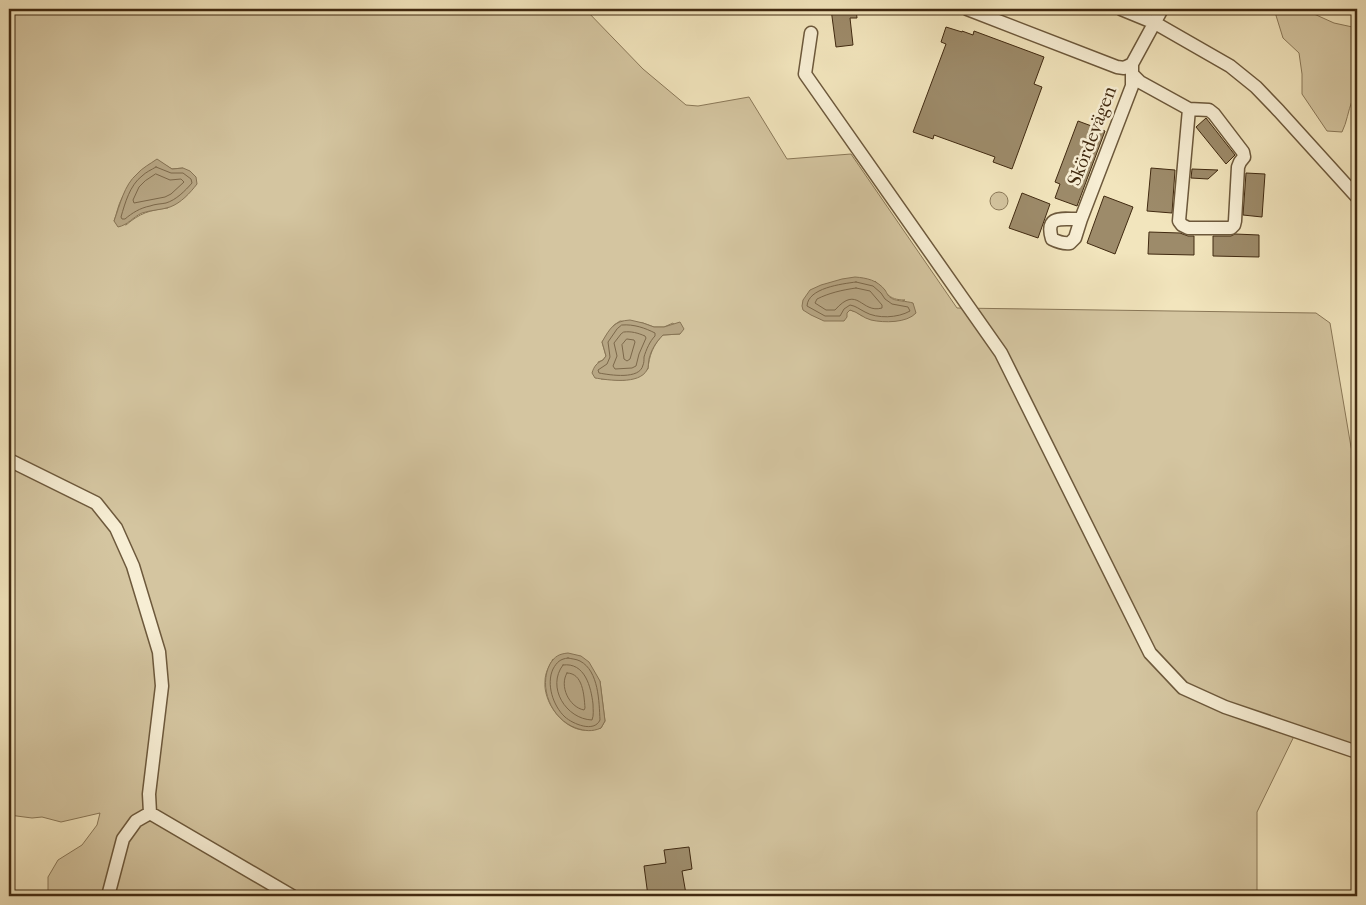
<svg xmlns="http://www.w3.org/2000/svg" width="1366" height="905" viewBox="0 0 1366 905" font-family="'IM FELL French Canon',serif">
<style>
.green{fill:#d4c5a0;stroke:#8a7858;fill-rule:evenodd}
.water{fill:#b6a583;stroke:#877455}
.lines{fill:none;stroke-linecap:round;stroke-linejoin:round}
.shore{stroke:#7c684a;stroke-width:1}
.building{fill:#9d8b6a;stroke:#412a11}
.minor-casing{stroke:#6d593c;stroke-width:15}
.minor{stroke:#f7eed4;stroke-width:12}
.labels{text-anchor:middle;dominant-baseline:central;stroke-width:5;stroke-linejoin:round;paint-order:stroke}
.street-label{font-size:19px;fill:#412a11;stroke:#f7eed4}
</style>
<rect width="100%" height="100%" fill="#f2e5bd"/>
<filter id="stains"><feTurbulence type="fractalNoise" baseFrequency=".004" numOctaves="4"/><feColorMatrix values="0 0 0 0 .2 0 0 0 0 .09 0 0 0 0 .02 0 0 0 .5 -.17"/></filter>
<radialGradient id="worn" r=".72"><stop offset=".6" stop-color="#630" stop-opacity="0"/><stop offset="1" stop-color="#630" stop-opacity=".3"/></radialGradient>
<path class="green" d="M 9,9 L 585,9 L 643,69 L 686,105 L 698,106 L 749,97 L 787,159 L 851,154 L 957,308 L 1316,313 L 1330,323 L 1351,447 L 1357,470 L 1357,748 L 1299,726 L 1257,812 L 1257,896 L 48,896 L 48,877 L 58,860 L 82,845 L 97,825 L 100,813 L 61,822 L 42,817 L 32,818 L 9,815 ZM 157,160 L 172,169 L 183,168 L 168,208 C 150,210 140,213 126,225 L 114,221 C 117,213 118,205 122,198 C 129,183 144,169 157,160 ZM 875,281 C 887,292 887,300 905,300 L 862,316 L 856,312 L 850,310 L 847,313 ZM 620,321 L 643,323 L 654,327 L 664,327 L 673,323 L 680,334 L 663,335 C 653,345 649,356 648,369 L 624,380 L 601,379 L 598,362 L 603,360 L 606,356 L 602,342 L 614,325 ZM 553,659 L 600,681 L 605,721 L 601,728 C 595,729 588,731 582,730 C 561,727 543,701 545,681 C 545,673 549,666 553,659 Z
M 1274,9 L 1303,9 L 1334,23 L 1357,28 L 1357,100 L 1352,101 C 1348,111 1347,122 1342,132 L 1327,131 L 1302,94 L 1302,74 L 1299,53 L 1283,38 Z
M990 201a9 9 0 1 1 18 0a9 9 0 1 1-18 0Z"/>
<path class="water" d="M 157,159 L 172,169 L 183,168 L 190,171 L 196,177 L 197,184 C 190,193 181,203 170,207 C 161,210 151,210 142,213 C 133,217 128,225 118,227 L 114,221 C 120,205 124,185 137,174 C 142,168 150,164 157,159 Z
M 855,277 C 867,278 877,280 885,290 C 887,293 888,297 893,299 C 897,301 906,301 913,303 L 916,313 C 907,323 884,323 871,320 C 863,318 858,312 850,310 L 847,313 L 847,317 L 844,321 L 824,321 L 811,315 L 803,310 L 802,306 L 803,300 L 810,290 L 821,285 L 842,279 Z
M 630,320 L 643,323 L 654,327 L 664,327 L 680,322 L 684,329 L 680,334 L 663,335 C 656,342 651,350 649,359 C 648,363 649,367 647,370 C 639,385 608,380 595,378 L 592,373 C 594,366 597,363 603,360 L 606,356 L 602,342 C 610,328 614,321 630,320 Z
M 568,653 L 581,656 L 589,662 L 600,681 L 605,721 L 601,728 C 592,732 585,731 576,728 C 551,719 538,687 550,664 C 555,656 559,654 568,653 Z"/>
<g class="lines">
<path class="shore" d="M 156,167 L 171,173 L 183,173 L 191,179 L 192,183 C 185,191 176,200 166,203 C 161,204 155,204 150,206 C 140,208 132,213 125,219 L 122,219 L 121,217 C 125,203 130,185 142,176 C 146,172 151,170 156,167 Z
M 156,174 L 170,180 L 181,179 L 184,182 L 171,194 L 165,197 L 134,203 L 133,200 L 139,187 L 145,181 Z
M 856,282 L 873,286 L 881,293 L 885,299 L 892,304 L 908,307 L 910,311 C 898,318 877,319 865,312 C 859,309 856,306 850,305 L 844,309 L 840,316 L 825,316 L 807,306 C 808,288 841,284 856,282 Z
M 856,288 L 870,291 L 882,305 L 882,308 C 861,314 858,284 835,310 L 826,310 L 815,303 L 817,299 C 829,293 842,290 856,288 Z
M 622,325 C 634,324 645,328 655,333 L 655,336 C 650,341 646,350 644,357 C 644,360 644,363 643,365 C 640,380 610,375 599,373 L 598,370 L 607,364 L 610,357 L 608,342 L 617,329 Z
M 624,332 C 631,331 638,333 645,336 L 646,338 L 639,354 L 636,366 L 632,368 L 615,369 L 613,366 L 617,356 L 614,343 L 621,334 Z
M 627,339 L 634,340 L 635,342 L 630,359 L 627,361 L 624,359 L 622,345 Z
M 568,658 C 572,659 576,659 580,661 C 599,671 599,702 600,720 C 594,733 573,724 565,717 C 553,706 546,684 553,669 C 557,662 560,659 568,658 Z
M 563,665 C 585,662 591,687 593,704 C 593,710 594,715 592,720 C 566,719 546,687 563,665 Z
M 567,673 C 583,673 584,695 585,708 L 584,710 C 569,707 559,686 567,673 Z"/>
</g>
<path class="building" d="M 831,9 L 856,9 L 857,18 L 850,18 L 853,45 L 836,47 Z
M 946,27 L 962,32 L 962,31 L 973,35 L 974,31 L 1044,57 L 1034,84 L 1042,87 L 1012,169 L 993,162 L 995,157 L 934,135 L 933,139 L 913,132 L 946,44 L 941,42 Z
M 1206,118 L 1235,155 L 1226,164 L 1196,127 Z
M 1078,121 L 1105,131 L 1077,206 L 1055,198 L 1060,184 L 1055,182 Z
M 1151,168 L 1175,170 L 1172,213 L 1147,211 Z
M 1192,169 L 1218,170 L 1208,179 L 1191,178 Z
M 1246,173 L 1265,174 L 1262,217 L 1243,215 Z
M 1022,193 L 1050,204 L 1038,238 L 1009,228 Z
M 1104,196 L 1133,207 L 1115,254 L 1087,243 Z
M 1149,232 L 1180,233 L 1188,236 L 1194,236 L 1194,255 L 1148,254 Z
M 1235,234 L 1259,235 L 1259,257 L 1213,256 L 1213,236 L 1231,236 Z
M 689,847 L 692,869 L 682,871 L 686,894 L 670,896 L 648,896 L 644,866 L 666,863 L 664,850 Z"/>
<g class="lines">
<g class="minor-casing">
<path id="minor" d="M 967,9 L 1117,67 L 1124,68 L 1132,64 L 1162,9
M 1121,9 L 1155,23 L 1230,66 L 1256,87 L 1279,111 L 1357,197
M 811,33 L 805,74 L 1001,353 L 1150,653 L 1183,688 L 1225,707 L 1357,752
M 1132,74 L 1140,82 L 1189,109 L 1179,221 L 1182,225 L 1188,228 L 1231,228 L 1234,225 L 1235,221 L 1238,167 L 1240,162 L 1244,157 L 1243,152 L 1214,114 L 1209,110 L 1189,109
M 1081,219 C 1065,220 1044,213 1052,239 C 1058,242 1063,244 1070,243 L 1075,238 L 1081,219 L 1132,86 L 1132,64
M 9,460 L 96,503 L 116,528 L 133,566 L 159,652 L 162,686 L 149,794 L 150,813
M 150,813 L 292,896
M 108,896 L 123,839 L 136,821 L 150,813"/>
</g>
<use href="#minor" class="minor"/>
</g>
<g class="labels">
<g class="street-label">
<text transform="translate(1092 136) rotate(-69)">Skördevägen</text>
</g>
</g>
<rect width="1366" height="905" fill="none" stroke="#f2e5bd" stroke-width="30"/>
<rect x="10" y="10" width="1346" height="885" fill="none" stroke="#412a11" stroke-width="2.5"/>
<rect x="15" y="15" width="1336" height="875" fill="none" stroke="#412a11"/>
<rect width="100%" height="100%" filter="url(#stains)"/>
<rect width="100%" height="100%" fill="url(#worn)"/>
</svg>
